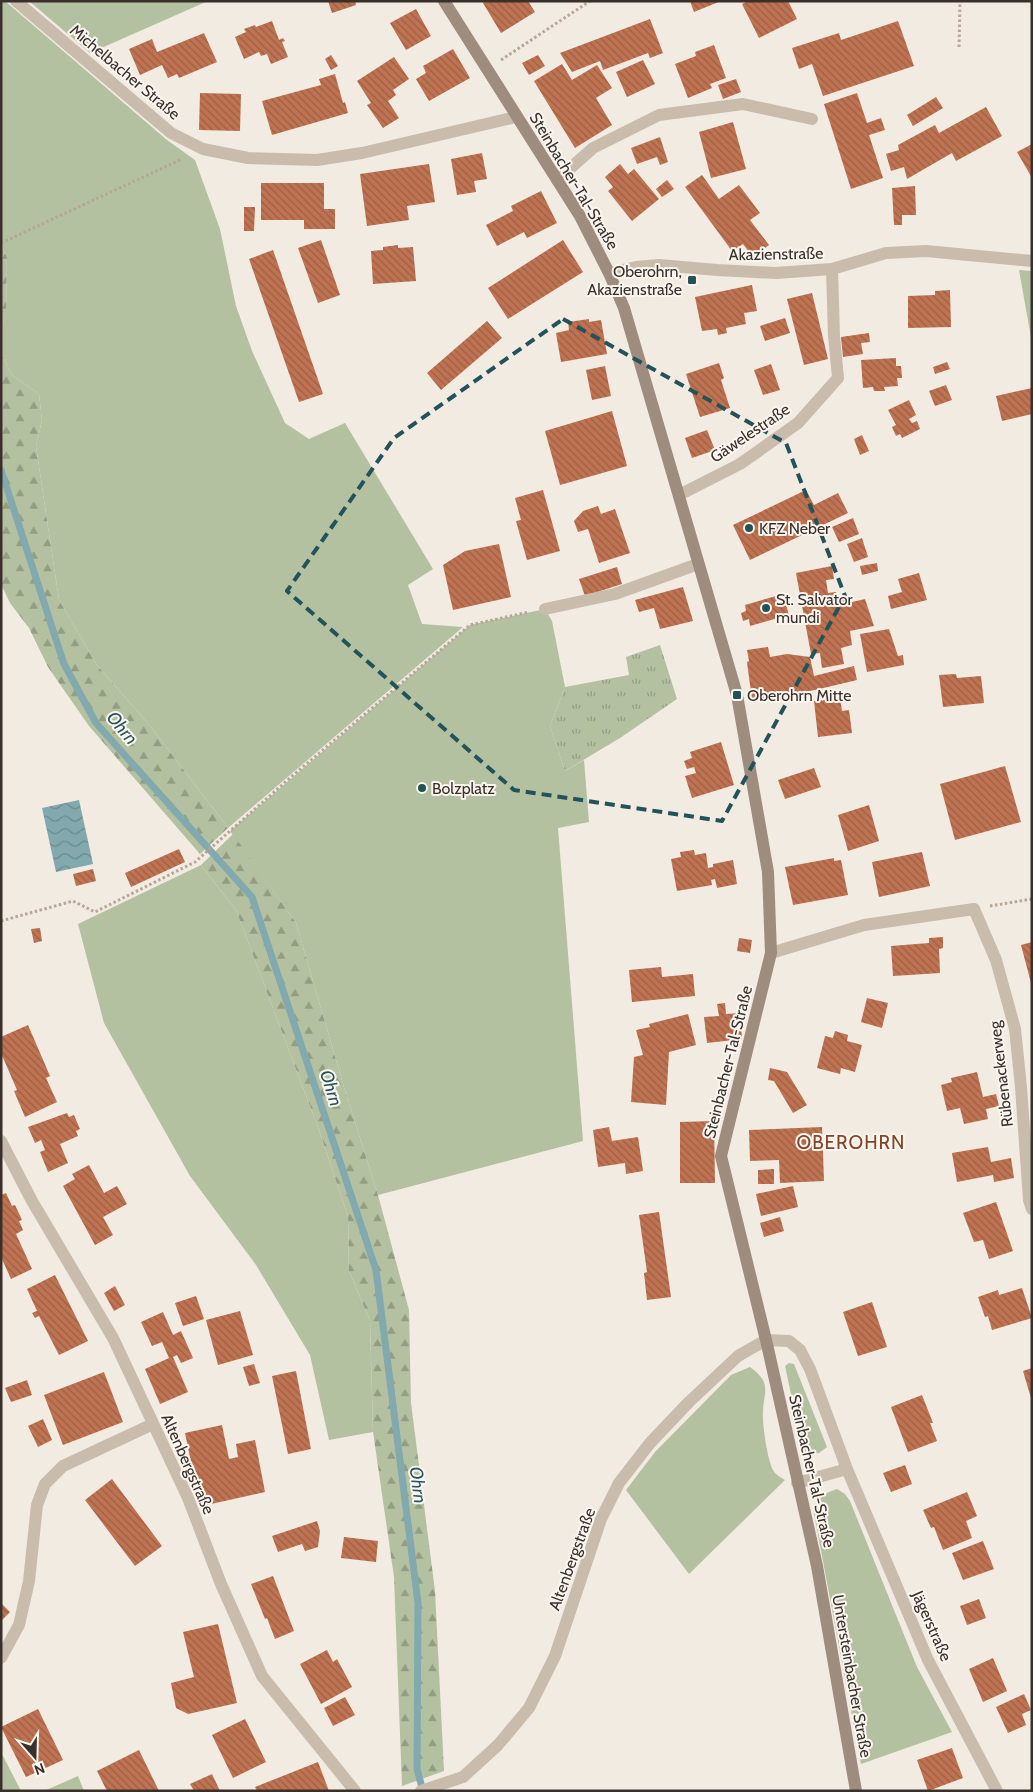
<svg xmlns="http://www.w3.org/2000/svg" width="1033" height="1792" viewBox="0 0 1033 1792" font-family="Cabin,sans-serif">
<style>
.grass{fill:#b4c1a1}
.forest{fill:url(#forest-firs)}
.park{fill:url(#park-tufts)}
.water{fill:url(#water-waves)}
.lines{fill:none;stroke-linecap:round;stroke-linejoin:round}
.stream{stroke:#81a9ae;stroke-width:7}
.building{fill:url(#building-back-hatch)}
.path{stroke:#b6a697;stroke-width:3;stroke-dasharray:2.5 2.5;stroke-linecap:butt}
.street{stroke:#cabcad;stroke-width:12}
.secondary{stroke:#9e8c7e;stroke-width:12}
.marked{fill:none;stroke:#235258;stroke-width:4;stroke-dasharray:10 6;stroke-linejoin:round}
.poi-dot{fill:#235258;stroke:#faf5ee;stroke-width:2}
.labels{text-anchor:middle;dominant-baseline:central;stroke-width:4;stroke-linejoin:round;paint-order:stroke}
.street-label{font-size:16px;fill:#39302b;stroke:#faf5ee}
.poi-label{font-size:16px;fill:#39302b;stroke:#faf5ee;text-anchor:start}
.water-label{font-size:18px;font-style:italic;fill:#235258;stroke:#faf5ee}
.quarter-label{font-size:19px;letter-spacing:1px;fill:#834429;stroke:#faf5ee}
</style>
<defs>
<pattern id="forest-firs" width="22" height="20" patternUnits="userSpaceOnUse" patternTransform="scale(1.25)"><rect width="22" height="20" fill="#b4c1a1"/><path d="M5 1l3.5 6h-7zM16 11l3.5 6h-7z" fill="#939d83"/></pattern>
<pattern id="park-tufts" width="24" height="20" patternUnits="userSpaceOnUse" patternTransform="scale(1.25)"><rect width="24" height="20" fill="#b4c1a1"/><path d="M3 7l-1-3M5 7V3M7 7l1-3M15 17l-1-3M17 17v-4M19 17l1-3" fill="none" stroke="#939d83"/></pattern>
<pattern id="water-waves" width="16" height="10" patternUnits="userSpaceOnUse" patternTransform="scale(1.25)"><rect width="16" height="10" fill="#81a9ae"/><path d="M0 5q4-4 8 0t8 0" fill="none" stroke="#6b8a8e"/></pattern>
<pattern id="building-back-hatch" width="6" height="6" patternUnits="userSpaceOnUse" patternTransform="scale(1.25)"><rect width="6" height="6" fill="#bf7352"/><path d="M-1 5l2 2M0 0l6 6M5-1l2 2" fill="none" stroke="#9c5f44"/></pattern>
</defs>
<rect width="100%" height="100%" fill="#f2ebe1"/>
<path class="grass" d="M 1,1 L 5,1 L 167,140 L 195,160 L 220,229 L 236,306 L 252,351 L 285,423 L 309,439 L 345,423 L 433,569 L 408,585 L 422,624 L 463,627 L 228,828 L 151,727 L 97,665 L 59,600 L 36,446 L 42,420 L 39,394 L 12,375 L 1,353 L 1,329 L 6,313 L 7,257 L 1,245 Z
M 29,1 L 208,1 L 90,53 Z
M 1019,270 L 1032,271 L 1032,343 Z
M 545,609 L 552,621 L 565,687 L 550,726 L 565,771 L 584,760 L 589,822 L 558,828 L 583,1141 L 378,1195 L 344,1087 L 296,923 L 230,831 L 470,625 Z
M 201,865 L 236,910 L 319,1130 L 348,1217 L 349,1271 L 370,1321 L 373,1432 L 329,1440 L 310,1355 L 256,1265 L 190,1176 L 104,1023 L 78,924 Z
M 789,1363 L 794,1364 L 827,1447 L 819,1453 L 809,1455 L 803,1450 L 785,1366 Z
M 750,1367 C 772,1383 764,1390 763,1412 C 762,1424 768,1466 775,1473 C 778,1476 782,1478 785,1480 L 689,1574 L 626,1490 L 655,1452 L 731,1375 Z
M 837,1489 L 845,1494 L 850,1501 L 917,1667 L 952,1732 L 861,1764 L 813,1508 C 819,1497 825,1493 837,1489 Z
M 1,1752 L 21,1791 L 1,1791 Z
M 78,1776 L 84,1791 L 44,1791 Z"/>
<path class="forest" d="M 1,245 L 7,257 L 6,314 L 1,329 Z
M 1,353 L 12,375 L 39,394 L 42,420 L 36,446 L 59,600 L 97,665 L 151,727 L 228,828 L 200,854 L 89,726 L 48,667 L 29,628 L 10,603 L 1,584 Z
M 233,834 L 296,923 L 344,1087 L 378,1195 L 409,1310 L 411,1403 L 435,1591 L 444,1771 L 402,1786 L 394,1577 L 373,1432 L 370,1321 L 349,1271 L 348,1217 L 319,1130 L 236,910 L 201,865 Z"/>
<path class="park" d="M 660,645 L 677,699 L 620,738 L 565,771 L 550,726 L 565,687 L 629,675 L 626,657 Z"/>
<path class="water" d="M 79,800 L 93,864 L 56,872 L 42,808 Z"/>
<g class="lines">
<path class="stream" d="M 1,470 L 64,664 L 96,723 L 252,897 L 376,1270 L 418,1603 L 417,1769 L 423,1791"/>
</g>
<path class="building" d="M 328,1 L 355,1 L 356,5 L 332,13 Z
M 486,1 L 528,1 L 535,12 L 501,33 L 483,3 Z
M 690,1 L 721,1 L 694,12 Z
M 748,1 L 788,1 L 797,19 L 759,38 L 742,4 Z
M 416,9 L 431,36 L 406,50 L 390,23 Z
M 650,19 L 663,53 L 650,58 L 648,53 L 603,70 L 600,61 L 572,72 L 560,53 Z
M 272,21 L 279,40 L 283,38 L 285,41 L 282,42 L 288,57 L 271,64 L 267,54 L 261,56 L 259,52 L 244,59 L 235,37 L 246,32 L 244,29 L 255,25 L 256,27 Z
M 898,21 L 914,66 L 823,96 L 812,64 L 799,69 L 792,48 L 839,33 L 841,40 Z
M 204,33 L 217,62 L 179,78 L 177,74 L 168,78 L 162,65 L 140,75 L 129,49 L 152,39 L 157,52 Z
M 714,45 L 726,78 L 710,84 L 712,88 L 688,98 L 675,64 L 696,56 L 695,52 Z
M 453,49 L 470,78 L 429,101 L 416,79 L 426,73 L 423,66 Z
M 331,55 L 338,66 L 331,70 L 325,59 Z
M 538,55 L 545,66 L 529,75 L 522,63 Z
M 394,57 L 409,79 L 393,90 L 396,95 L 388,101 L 399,118 L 383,128 L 367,105 L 371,103 L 357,81 Z
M 643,60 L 655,84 L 627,97 L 616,72 Z
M 562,64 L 572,80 L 597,65 L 612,88 L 596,98 L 612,125 L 575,148 L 534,81 Z
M 335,74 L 343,103 L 345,102 L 348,113 L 272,135 L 262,101 L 321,85 L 319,79 Z
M 736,79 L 741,92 L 723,99 L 718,85 Z
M 200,93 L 241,94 L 240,131 L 199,130 Z
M 857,93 L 867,123 L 881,118 L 885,130 L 869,135 L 883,178 L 851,189 L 824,104 Z
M 936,97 L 943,108 L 913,126 L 907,115 Z
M 986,107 L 1002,136 L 956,161 L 952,153 L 907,179 L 904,167 L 891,171 L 886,154 L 899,150 L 898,145 L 935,125 L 939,133 Z
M 733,122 L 746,169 L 711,178 L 699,132 Z
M 660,137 L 668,162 L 660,165 L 657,157 L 637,164 L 631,148 Z
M 1032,144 L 1032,178 L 1017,152 Z
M 482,153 L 487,179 L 474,181 L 476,192 L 457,195 L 451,159 Z
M 429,164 L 435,202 L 407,206 L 409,220 L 367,226 L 360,174 Z
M 620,164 L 628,174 L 634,169 L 659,199 L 632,221 L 608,191 L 613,187 L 605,177 Z
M 702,175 L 719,199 L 739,185 L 760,213 L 750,220 L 769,245 L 753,257 L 743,244 L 732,251 L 685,187 Z
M 667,180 L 674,189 L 662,197 L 656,189 Z
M 261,183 L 324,183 L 324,209 L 335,209 L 335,229 L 304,229 L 304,220 L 261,220 Z
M 915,186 L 916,215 L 902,215 L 902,225 L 894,225 L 892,188 Z
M 541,191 L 557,223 L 527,238 L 524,232 L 497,246 L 486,225 L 513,211 L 511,206 Z
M 244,207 L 255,207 L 254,231 L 244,231 Z
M 321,240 L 340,295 L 318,303 L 298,248 Z
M 563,240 L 583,272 L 508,319 L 488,288 Z
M 398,245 L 398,248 L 413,247 L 416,281 L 373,284 L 371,251 L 383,250 L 383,247 Z
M 273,250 L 323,394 L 299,402 L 249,259 Z
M 752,285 L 757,311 L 744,313 L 746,324 L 726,328 L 727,333 L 718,335 L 717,329 L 702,331 L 695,297 Z
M 950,290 L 951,327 L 908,328 L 908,296 L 935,295 L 935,291 Z
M 812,293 L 828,359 L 804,365 L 787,299 Z
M 785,318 L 790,333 L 765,341 L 760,326 Z
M 589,319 L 589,322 L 601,320 L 607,354 L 561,362 L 556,333 L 569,330 L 568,322 Z
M 487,321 L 502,338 L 441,390 L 427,373 Z
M 869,333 L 870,342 L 861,343 L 863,354 L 843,357 L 841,337 Z
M 896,358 L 896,366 L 901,366 L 902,378 L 897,378 L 898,386 L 884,387 L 885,391 L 874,391 L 873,387 L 863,388 L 861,360 Z
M 947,362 L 950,369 L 935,374 L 933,367 Z
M 719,363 L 724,378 L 721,380 L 730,408 L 700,417 L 686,374 Z
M 771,364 L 780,390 L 763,395 L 754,370 Z
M 605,366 L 611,396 L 592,400 L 586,370 Z
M 946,385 L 952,400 L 935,406 L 929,391 Z
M 1032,388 L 1032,414 L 1002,421 L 996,396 Z
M 909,400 L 916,415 L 909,419 L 912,423 L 917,421 L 920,429 L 902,438 L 900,434 L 896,436 L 892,427 L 896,425 L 888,410 Z
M 612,411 L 627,466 L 560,485 L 545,431 Z
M 707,430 L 715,450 L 692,458 L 685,438 Z
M 862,435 L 869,451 L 860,455 L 854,439 Z
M 543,490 L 560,551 L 527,560 L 516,521 L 521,520 L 515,498 Z
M 806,490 L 814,505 L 838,493 L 848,513 L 750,560 L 733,525 Z
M 598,506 L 601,514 L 615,509 L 630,553 L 599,563 L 588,529 L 578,532 L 574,521 L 583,511 Z
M 853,518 L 859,534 L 839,542 L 832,527 Z
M 862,538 L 868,557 L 854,562 L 847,544 Z
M 499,544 L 511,597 L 453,610 L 443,565 L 465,551 Z
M 877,563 L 878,571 L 862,575 L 860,566 Z
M 832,566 L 834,579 L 826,580 L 828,593 L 836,592 L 839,605 L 865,599 L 874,626 L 850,631 L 852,645 L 841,648 L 844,664 L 822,668 L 820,653 L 811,654 L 796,573 Z
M 617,567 L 622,584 L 585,596 L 579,579 Z
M 919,573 L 927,600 L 891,609 L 888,596 L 902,592 L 898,579 Z
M 683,587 L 693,621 L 660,629 L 654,608 L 639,612 L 635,600 Z
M 783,594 L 789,615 L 750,626 L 749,619 L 743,621 L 741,613 L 746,611 L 745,605 Z
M 889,629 L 898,656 L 903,655 L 904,665 L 867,672 L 860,634 Z
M 768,647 L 770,657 L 787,654 L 810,657 L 814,676 L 854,666 L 857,680 L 815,690 L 752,700 L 747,662 L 749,661 L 747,650 Z
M 956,674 L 957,678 L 981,676 L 984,703 L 943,707 L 939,675 Z
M 840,698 L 842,711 L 849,710 L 852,733 L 818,737 L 814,701 Z
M 721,742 L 734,785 L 692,798 L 685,776 L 696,773 L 694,767 L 687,769 L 684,761 L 692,758 L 690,752 Z
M 1005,766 L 1021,822 L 955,840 L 940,784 Z
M 814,768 L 821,787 L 785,799 L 778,780 Z
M 869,805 L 879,841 L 848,851 L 838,815 Z
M 179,849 L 185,862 L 131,887 L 125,873 Z
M 694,850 L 695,855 L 706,853 L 708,868 L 713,867 L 713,864 L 733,860 L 737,884 L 717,888 L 715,879 L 711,880 L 712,885 L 677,891 L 671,859 L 681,857 L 680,852 Z
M 922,852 L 930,886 L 879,897 L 872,862 Z
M 834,858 L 834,861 L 841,860 L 848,895 L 793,905 L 785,867 Z
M 93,869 L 96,881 L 76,886 L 73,874 Z
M 40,928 L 42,941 L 34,943 L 31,929 Z
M 943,937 L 943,948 L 939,949 L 940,973 L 893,976 L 891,946 L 929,943 L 929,938 Z
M 739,938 L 752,940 L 750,953 L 737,951 Z
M 1032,942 L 1032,983 L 1031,983 L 1021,945 Z
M 661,967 L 662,977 L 693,974 L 695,996 L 632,1002 L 629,970 Z
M 867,998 L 888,1003 L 882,1028 L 861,1022 Z
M 725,1003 L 726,1014 L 740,1013 L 742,1039 L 707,1043 L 704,1017 L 719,1016 L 717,1004 Z
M 688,1014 L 696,1045 L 669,1052 L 666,1105 L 631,1102 L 634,1057 L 643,1055 L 636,1030 L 650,1027 L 649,1024 Z
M 28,1025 L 50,1076 L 46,1078 L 57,1102 L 25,1117 L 14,1091 L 17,1090 L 1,1053 L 1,1037 Z
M 835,1031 L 848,1035 L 847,1041 L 862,1045 L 855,1072 L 841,1068 L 840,1074 L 817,1068 L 825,1036 L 833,1038 Z
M 770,1068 L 787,1072 L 807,1105 L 793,1113 L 774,1081 L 768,1080 Z
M 977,1072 L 983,1097 L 996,1094 L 999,1106 L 986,1109 L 988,1119 L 964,1124 L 960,1108 L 947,1111 L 941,1085 L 952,1082 L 951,1078 Z
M 67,1113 L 69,1117 L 74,1115 L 80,1129 L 76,1131 L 78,1136 L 60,1144 L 68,1163 L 48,1172 L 40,1152 L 45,1150 L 41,1140 L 35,1143 L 28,1127 Z
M 714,1121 L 715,1183 L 680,1183 L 680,1122 Z
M 609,1127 L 612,1141 L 638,1137 L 643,1171 L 626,1174 L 625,1163 L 598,1167 L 593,1130 Z
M 822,1127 L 824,1181 L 780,1183 L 779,1160 L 750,1161 L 749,1130 Z
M 988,1147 L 991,1162 L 1011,1158 L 1014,1178 L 994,1182 L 993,1175 L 957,1182 L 952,1153 Z
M 89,1165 L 104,1193 L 117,1186 L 127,1204 L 103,1217 L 113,1235 L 95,1245 L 63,1186 L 75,1179 L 72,1174 Z
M 774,1169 L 774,1184 L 758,1184 L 758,1170 Z
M 793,1186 L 798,1207 L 761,1216 L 756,1194 Z
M 6,1193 L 12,1206 L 15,1205 L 22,1220 L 19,1221 L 23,1230 L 16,1234 L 32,1269 L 11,1279 L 1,1257 L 1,1195 Z
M 996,1202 L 1013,1251 L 989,1259 L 983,1240 L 974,1242 L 963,1213 Z
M 659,1212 L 671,1297 L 647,1300 L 644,1273 L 647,1272 L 639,1215 Z
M 780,1217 L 784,1231 L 764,1237 L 760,1223 Z
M 55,1275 L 88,1341 L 59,1355 L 39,1316 L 35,1318 L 32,1313 L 37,1311 L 27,1289 Z
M 115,1286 L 125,1305 L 114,1311 L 104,1293 Z
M 1022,1288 L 1032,1318 L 992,1330 L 988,1316 L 985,1317 L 978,1297 L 998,1290 L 999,1295 Z
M 196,1296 L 204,1319 L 183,1326 L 175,1303 Z
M 872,1302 L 887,1347 L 858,1356 L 843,1312 Z
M 240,1311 L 253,1355 L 218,1365 L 206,1320 Z
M 163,1312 L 173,1335 L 181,1331 L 193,1358 L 181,1363 L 177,1355 L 173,1357 L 188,1392 L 160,1404 L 145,1369 L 169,1358 L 162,1342 L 152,1346 L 141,1322 Z
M 254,1364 L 260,1383 L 249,1386 L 243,1367 Z
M 1032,1368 L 1032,1398 L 1031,1398 L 1023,1371 Z
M 296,1371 L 311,1449 L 288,1454 L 272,1376 Z
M 104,1372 L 123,1422 L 63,1445 L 44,1395 Z
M 27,1380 L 32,1395 L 11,1402 L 5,1388 Z
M 922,1395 L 933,1423 L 930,1423 L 937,1441 L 908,1452 L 891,1407 Z
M 43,1419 L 52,1440 L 38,1447 L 28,1426 Z
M 222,1425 L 229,1459 L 238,1457 L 236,1444 L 255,1440 L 265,1492 L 202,1506 L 194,1466 L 192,1467 L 185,1433 Z
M 905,1465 L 912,1484 L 891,1492 L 883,1473 Z
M 112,1479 L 162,1546 L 135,1566 L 85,1500 Z
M 967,1492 L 977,1516 L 966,1521 L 972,1538 L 943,1550 L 934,1527 L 931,1528 L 923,1510 Z
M 317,1521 L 320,1531 L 318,1547 L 305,1551 L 302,1544 L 278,1552 L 272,1536 Z
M 344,1537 L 378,1541 L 376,1562 L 341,1558 Z
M 983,1541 L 994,1569 L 963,1580 L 952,1553 Z
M 273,1576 L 294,1631 L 275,1639 L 267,1618 L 265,1619 L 251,1584 Z
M 979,1599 L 986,1618 L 967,1625 L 960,1606 Z
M 1,1603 L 10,1612 L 1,1621 Z
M 218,1624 L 237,1703 L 188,1714 L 176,1708 L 171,1683 L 194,1677 L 183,1632 Z
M 327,1650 L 333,1662 L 337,1659 L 352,1687 L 321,1704 L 300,1664 Z
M 993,1658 L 1007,1691 L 983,1702 L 969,1669 Z
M 1024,1694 L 1031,1710 L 1022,1714 L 1026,1725 L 1008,1733 L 996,1707 Z
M 345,1697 L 355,1715 L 333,1726 L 324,1708 Z
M 38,1709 L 63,1760 L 26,1777 L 1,1727 Z
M 245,1719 L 266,1762 L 233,1778 L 212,1735 Z
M 952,1748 L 963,1778 L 928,1791 L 917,1760 Z
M 139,1750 L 159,1791 L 107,1791 L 97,1771 Z
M 318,1762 L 329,1791 L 257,1791 L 255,1787 Z
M 212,1774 L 220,1791 L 194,1791 L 190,1784 Z"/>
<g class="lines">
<path class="path" d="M 959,47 L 960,1
M 501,60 L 590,1
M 1,243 L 182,159
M 990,906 L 1032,899
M 1,921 L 73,901 L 95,912 L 195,862 L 291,777 L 470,625 L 529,612"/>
<path class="street" d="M 16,1 L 171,133 L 203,149 L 248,158 L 317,160 L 362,153 L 516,117
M 557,180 L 593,148 L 659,115 L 743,104 L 812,119
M 609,273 L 636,267 L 659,265 L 717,270 L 776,273 L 832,269 L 886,253 L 926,251 L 1032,261
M 679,495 L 740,464 L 798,423 L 838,378 L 834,336 L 832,269
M 545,609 L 615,594 L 698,564
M 771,953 L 864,925 L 974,909 L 996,960 L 1015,1029 L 1021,1087 L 1029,1200 L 1032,1209
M 1,1141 L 32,1201 L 113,1338 L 188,1498 L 221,1584 L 262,1676 L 355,1791
M 797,1483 L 847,1469
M 1,1658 L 19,1625 L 29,1581 L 37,1505 L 45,1484 L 63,1466 L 153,1424
M 421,1791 L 463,1777 L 498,1745 L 529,1708 L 555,1656 L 601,1519 L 619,1483 L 650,1443 L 689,1402 L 738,1356 L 766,1340 L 789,1341 L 800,1350 L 810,1369 L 847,1469 L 928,1660 L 997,1791"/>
<path class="secondary" d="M 444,1 L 580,216 L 609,273 L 624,308 L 737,695 L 768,872 L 771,953 L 721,1156 L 766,1340 L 817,1566 L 856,1791"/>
</g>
<path class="marked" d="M 563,319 L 786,443 L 845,596 L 722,821 L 514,790 L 287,591 L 394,438 Z"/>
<g class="poi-dot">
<rect x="687" y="275" width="10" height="10" rx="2.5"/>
<circle cx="749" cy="528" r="5"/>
<circle cx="766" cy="608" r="5"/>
<rect x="732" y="690" width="10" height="10" rx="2.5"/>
<circle cx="422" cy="788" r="5"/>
</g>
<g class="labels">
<g class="street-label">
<text transform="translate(125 72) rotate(40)">Michelbacher Straße</text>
<text transform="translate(574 181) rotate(59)">Steinbacher-Tal-Straße</text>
<text transform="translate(776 254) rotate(-1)">Akazienstraße</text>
<text transform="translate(750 433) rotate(-34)">Gäwelestraße</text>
<text transform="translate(728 1062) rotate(-76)">Steinbacher-Tal-Straße</text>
<text transform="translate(1001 1074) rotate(-97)">Rübenackerweg</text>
<text transform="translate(188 1464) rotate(66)">Altenbergstraße</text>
<text transform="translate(812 1471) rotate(77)">Steinbacher-Tal-Straße</text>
<text transform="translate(572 1559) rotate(-70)">Altenbergstraße</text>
<text transform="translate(932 1626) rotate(66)">Jägerstraße</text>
<text transform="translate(852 1676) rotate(80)">Untersteinbacher Straße</text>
</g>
<g class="poi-label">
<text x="682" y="271" text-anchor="end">Oberohrn,<tspan x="682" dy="18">Akazienstraße</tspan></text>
<text x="759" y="528">KFZ Neber</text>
<text x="776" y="599">St. Salvator<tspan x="776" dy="18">mundi</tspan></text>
<text x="747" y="695">Oberohrn Mitte</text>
<text x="432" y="788">Bolzplatz</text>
</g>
<g class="water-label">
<text transform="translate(122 728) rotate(50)">Ohrn</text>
<text transform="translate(331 1088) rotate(72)">Ohrn</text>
<text transform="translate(418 1485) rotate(83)">Ohrn</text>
</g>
<g class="quarter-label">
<text x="851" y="1142">OBEROHRN</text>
</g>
</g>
<rect width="1033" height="1792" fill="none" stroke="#39302b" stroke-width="5"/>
<g transform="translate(35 1757) rotate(160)" stroke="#faf5ee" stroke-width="4" paint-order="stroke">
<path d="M0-4L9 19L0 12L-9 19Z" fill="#39302b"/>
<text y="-8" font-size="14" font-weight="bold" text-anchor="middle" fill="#39302b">N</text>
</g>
</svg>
